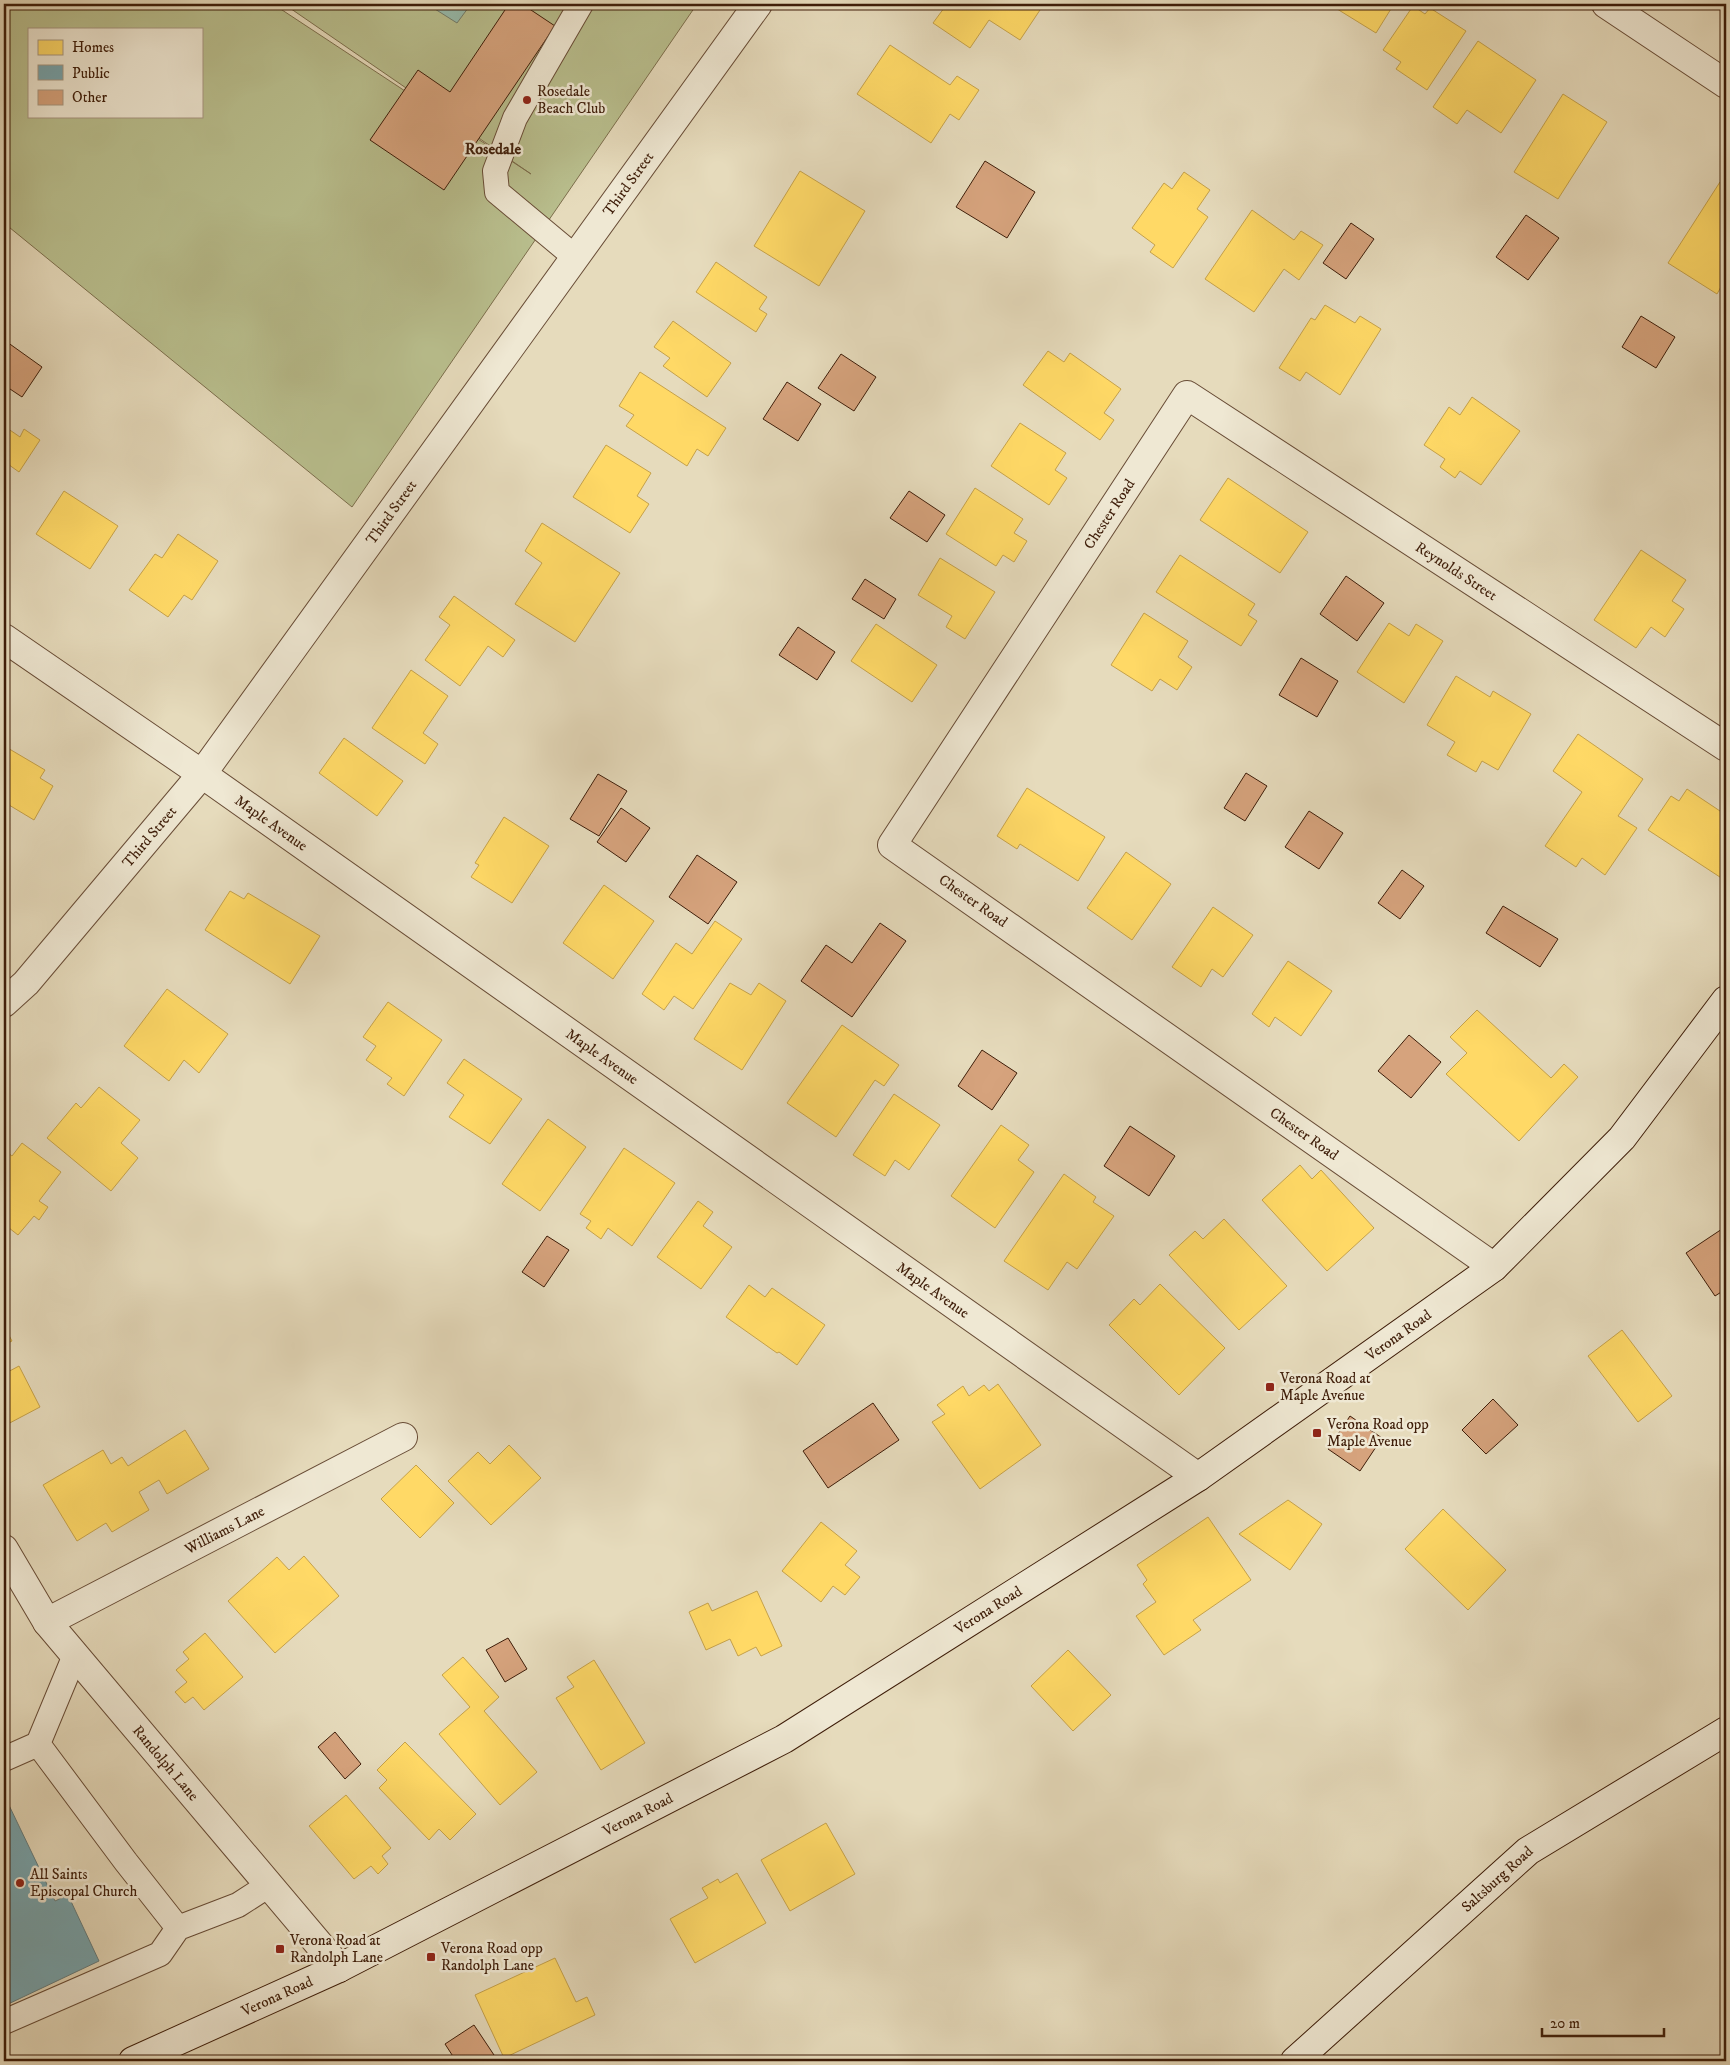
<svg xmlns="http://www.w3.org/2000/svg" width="1730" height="2065" viewBox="0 0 1730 2065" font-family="'IM FELL DW Pica',serif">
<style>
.green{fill:#b9bf8e;stroke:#7c6e4c;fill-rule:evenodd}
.water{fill:#97bbac;stroke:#737c6b}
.homes{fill:#ffd966;stroke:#c5a14a}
.public{fill:#76a5af;stroke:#657c7d}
.building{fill:#d6a37d;stroke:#3e1d09}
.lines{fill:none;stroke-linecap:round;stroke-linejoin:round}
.lane-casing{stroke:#684c36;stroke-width:26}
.street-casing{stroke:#684c36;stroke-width:30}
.secondary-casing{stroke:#3e1d09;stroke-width:30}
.lane{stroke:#efe8d3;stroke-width:24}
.street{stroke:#efe8d3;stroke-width:28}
.secondary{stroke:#efe8d3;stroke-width:28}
.poi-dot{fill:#8f2418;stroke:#efe8d3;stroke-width:2}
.labels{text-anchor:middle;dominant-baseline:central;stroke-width:5;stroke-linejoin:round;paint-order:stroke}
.poi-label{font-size:15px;fill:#3e1d09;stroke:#efe8d3;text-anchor:start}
.street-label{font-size:15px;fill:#3e1d09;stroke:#efe8d3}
.neighbourhood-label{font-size:16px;font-weight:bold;fill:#3e1d09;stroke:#efe8d3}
</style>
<rect width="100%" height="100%" fill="#e6dbbc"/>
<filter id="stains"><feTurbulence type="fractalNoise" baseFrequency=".004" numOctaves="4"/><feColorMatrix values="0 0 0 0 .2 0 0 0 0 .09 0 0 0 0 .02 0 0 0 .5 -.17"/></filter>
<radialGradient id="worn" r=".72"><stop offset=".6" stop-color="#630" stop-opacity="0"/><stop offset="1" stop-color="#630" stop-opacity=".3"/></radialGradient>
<path class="green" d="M 4,4 L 273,4 L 531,174 L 284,4 L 697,4 L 352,507 L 4,223 ZM 29,29 L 201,29 L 201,116 L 29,116 Z"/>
<path class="water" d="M 427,4 L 471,4 L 457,23 Z"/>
<path class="homes" d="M 947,4 L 952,4 L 960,9 L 963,4 L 1044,4 L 1020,40 L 989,20 L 970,48 L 933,23 Z
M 1329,4 L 1394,4 L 1376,33 Z
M 1413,6 L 1425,14 L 1430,8 L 1466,31 L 1427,90 L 1396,69 L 1401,62 L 1383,50 Z
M 1478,41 L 1536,80 L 1501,133 L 1467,110 L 1457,124 L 1433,107 Z
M 890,45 L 950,85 L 957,76 L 979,90 L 959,120 L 950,114 L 931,143 L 857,94 Z
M 1563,94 L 1607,122 L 1558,199 L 1514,172 Z
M 800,171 L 865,211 L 819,286 L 754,246 Z
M 1184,172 L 1210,190 L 1197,209 L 1208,217 L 1173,268 L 1150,252 L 1155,245 L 1132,228 L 1164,183 L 1172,189 Z
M 1720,182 L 1726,186 L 1726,278 L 1717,294 L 1668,263 Z
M 1252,210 L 1294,240 L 1301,231 L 1323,245 L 1299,280 L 1284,269 L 1254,312 L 1205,279 Z
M 716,262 L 767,297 L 759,309 L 767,314 L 756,332 L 696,292 Z
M 1325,305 L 1355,323 L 1360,316 L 1381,329 L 1340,395 L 1306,372 L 1300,381 L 1279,368 L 1311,318 L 1315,320 Z
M 673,321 L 731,363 L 707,397 L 663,366 L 670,358 L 654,347 Z
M 1048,351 L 1064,362 L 1070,353 L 1121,389 L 1104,413 L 1114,420 L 1100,440 L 1023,385 Z
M 640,372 L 726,428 L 708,456 L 697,449 L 687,466 L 626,426 L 634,415 L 619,406 Z
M 1472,397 L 1520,431 L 1481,485 L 1460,471 L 1455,478 L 1440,467 L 1445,459 L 1424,445 L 1449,407 L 1460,415 Z
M 1020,423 L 1066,453 L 1055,470 L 1067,478 L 1049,505 L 991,466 Z
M 4,426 L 20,437 L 24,429 L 40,440 L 19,472 L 5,462 L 4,464 Z
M 606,445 L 651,473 L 637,496 L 649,504 L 630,533 L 573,497 Z
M 1228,478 L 1308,532 L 1280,573 L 1200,520 Z
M 975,488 L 1023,519 L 1014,533 L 1027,541 L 1014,562 L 1003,555 L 996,566 L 946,534 Z
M 64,491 L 118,526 L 90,569 L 36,534 Z
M 542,523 L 620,573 L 575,642 L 515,604 L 542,563 L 525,551 Z
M 178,534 L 218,561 L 192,600 L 184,595 L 168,617 L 129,590 L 155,554 L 162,558 Z
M 1641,550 L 1686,580 L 1672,601 L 1684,609 L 1665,637 L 1651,627 L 1636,648 L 1594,620 Z
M 1180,555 L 1255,604 L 1248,615 L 1257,621 L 1241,646 L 1156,592 Z
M 940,558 L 995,592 L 965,639 L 946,627 L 952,616 L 918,595 Z
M 454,596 L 515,640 L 503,657 L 488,646 L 460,686 L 425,660 L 450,625 L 439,617 Z
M 1144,613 L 1188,641 L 1178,657 L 1192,667 L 1177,690 L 1160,679 L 1152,691 L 1111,665 Z
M 1389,623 L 1409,636 L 1416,624 L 1443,641 L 1404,703 L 1357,672 Z
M 876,624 L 937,665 L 912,702 L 851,661 Z
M 411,670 L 448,696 L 423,733 L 438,744 L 425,764 L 372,728 Z
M 1456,676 L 1490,697 L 1493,691 L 1531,714 L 1498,770 L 1482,761 L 1476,772 L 1447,755 L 1455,742 L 1427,725 Z
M 1578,734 L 1643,779 L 1618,816 L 1637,828 L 1605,875 L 1582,858 L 1576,867 L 1545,846 L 1582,792 L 1553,771 Z
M 344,738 L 403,781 L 377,816 L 319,773 Z
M 6,747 L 45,770 L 40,778 L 53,786 L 34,820 L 4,802 L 4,751 Z
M 1027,788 L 1105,837 L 1078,881 L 1020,844 L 1017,849 L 997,836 Z
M 1687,789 L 1726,815 L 1726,881 L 1648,830 L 1671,796 L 1679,801 Z
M 504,817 L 549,846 L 512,903 L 471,877 L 479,865 L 475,863 Z
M 1126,852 L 1171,884 L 1132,940 L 1087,908 Z
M 604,885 L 654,921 L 613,979 L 563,943 Z
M 230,891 L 244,899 L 248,893 L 320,936 L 290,984 L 205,930 Z
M 1213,907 L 1253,935 L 1223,977 L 1212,969 L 1201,987 L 1172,967 Z
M 715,921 L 742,939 L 693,1009 L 674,996 L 664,1010 L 642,994 L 676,943 L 692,954 Z
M 1288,961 L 1332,991 L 1301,1036 L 1275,1017 L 1269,1027 L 1252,1014 Z
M 730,983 L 751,995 L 759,983 L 786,1001 L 742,1070 L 694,1039 Z
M 167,989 L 228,1034 L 199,1073 L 184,1060 L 169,1081 L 124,1046 Z
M 388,1002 L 442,1040 L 404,1096 L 387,1084 L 392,1078 L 366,1060 L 376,1046 L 363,1037 Z
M 1477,1010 L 1551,1078 L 1564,1064 L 1578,1077 L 1519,1141 L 1446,1074 L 1467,1053 L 1450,1037 Z
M 842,1025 L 899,1065 L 884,1086 L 875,1080 L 836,1137 L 787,1103 Z
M 464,1059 L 522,1099 L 490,1144 L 449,1117 L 464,1095 L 447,1083 Z
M 99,1087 L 140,1120 L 121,1143 L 138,1158 L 111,1191 L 47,1138 L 76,1103 L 81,1108 Z
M 894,1094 L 940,1125 L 909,1170 L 895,1160 L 885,1176 L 853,1155 Z
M 548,1119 L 586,1147 L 540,1211 L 502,1184 Z
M 1001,1125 L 1029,1145 L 1018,1160 L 1034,1172 L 995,1228 L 951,1196 Z
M 22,1143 L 61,1172 L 39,1201 L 48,1207 L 39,1220 L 34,1216 L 18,1235 L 4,1224 L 4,1150 L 12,1156 Z
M 624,1148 L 675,1183 L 632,1246 L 608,1228 L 601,1239 L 586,1228 L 591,1221 L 580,1214 Z
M 1300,1165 L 1312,1179 L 1321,1170 L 1374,1228 L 1327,1271 L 1262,1200 Z
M 1064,1174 L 1096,1197 L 1093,1202 L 1114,1216 L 1077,1269 L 1067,1262 L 1048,1290 L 1004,1261 Z
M 698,1201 L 713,1212 L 703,1226 L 732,1247 L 701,1289 L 657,1257 Z
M 1224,1219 L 1287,1286 L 1239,1330 L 1169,1255 L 1195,1231 L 1203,1239 Z
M 1160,1284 L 1225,1348 L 1179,1395 L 1109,1325 L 1134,1299 L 1140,1305 Z
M 749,1285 L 765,1297 L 772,1288 L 825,1325 L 797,1365 L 779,1352 L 777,1353 L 726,1317 Z
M 4,1326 L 12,1341 L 4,1345 Z
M 1622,1330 L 1672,1396 L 1638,1422 L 1588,1356 Z
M 19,1366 L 40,1407 L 4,1426 L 4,1374 Z
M 998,1384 L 1041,1445 L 980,1489 L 932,1422 L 945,1414 L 937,1405 L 963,1386 L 969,1396 L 984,1385 L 989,1391 Z
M 185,1430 L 209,1469 L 167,1494 L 159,1480 L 139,1492 L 149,1510 L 112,1532 L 106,1523 L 77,1541 L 43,1485 L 103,1450 L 111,1464 L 122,1457 L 128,1466 Z
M 509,1445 L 541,1478 L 491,1525 L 448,1481 L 478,1452 L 490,1464 Z
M 416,1465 L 454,1503 L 420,1538 L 381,1499 Z
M 1288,1500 L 1322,1524 L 1290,1570 L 1239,1534 Z
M 1443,1509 L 1506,1570 L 1468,1610 L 1405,1549 Z
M 1208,1517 L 1251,1580 L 1193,1620 L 1201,1630 L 1164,1655 L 1136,1616 L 1156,1602 L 1143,1584 L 1147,1580 L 1137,1565 Z
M 821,1522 L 857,1551 L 845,1565 L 860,1577 L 845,1595 L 833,1586 L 821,1602 L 782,1571 Z
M 304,1556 L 339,1596 L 275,1653 L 228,1601 L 277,1557 L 289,1570 Z
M 757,1591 L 782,1646 L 761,1656 L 756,1647 L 738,1656 L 730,1639 L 706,1650 L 689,1612 L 708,1603 L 712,1611 Z
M 205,1633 L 243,1677 L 204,1710 L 193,1697 L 185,1703 L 175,1692 L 187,1682 L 176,1670 L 189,1659 L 183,1652 Z
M 1068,1650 L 1111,1695 L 1073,1731 L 1031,1686 Z
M 463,1657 L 499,1697 L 484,1711 L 537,1772 L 500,1805 L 439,1734 L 470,1707 L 442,1675 Z
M 594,1660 L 645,1743 L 601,1770 L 556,1698 L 574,1687 L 567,1677 Z
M 405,1742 L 476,1814 L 450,1840 L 439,1829 L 429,1840 L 379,1788 L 387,1780 L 377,1770 Z
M 346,1795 L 391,1848 L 382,1856 L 388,1864 L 378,1874 L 371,1866 L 354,1879 L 309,1826 Z
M 826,1823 L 855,1874 L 790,1911 L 761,1860 Z
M 737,1873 L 766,1923 L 695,1963 L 670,1919 L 708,1898 L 702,1888 L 718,1879 L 720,1883 Z
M 555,1958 L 576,2002 L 587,1997 L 595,2015 L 504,2058 L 475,1995 Z"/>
<path class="public" d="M 6,1799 L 55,1901 L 68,1895 L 99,1961 L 4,2006 L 4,1800 Z"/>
<path class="building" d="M 509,4 L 522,4 L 555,26 L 444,190 L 370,140 L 418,70 L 450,92 Z
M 985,161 L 1035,192 L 1007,238 L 956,207 Z
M 1526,215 L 1559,238 L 1528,280 L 1496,257 Z
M 1351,223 L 1374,239 L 1346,279 L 1323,263 Z
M 1641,316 L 1675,337 L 1656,368 L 1622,347 Z
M 7,342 L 42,367 L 22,397 L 4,385 L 4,346 Z
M 841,354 L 876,377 L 854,411 L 818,388 Z
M 787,382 L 821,404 L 798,441 L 763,419 Z
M 909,491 L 945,515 L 927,542 L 890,518 Z
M 1346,576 L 1384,603 L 1357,641 L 1320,614 Z
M 865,579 L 896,599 L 884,619 L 852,599 Z
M 798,627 L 835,652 L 817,680 L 779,655 Z
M 1301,658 L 1338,681 L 1317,717 L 1279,695 Z
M 1246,773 L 1267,786 L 1245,821 L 1224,808 Z
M 598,774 L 627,791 L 599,836 L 570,819 Z
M 621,808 L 650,828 L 626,862 L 597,842 Z
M 1309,811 L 1343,833 L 1319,869 L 1285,847 Z
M 697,855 L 737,882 L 708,924 L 669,897 Z
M 1402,870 L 1424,886 L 1400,919 L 1378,903 Z
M 1503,906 L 1558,939 L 1540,967 L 1486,933 Z
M 880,923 L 906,941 L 852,1017 L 801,981 L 826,945 L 852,963 Z
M 1409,1035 L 1441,1062 L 1411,1098 L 1378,1071 Z
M 982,1050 L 1017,1073 L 992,1110 L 958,1086 Z
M 1130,1126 L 1175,1156 L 1149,1196 L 1104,1166 Z
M 1722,1229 L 1726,1236 L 1726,1289 L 1715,1296 L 1686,1253 Z
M 547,1236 L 569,1250 L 544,1287 L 522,1272 Z
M 1493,1399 L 1518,1425 L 1486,1454 L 1462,1430 Z
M 873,1403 L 899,1440 L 828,1488 L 803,1451 Z
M 1350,1416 L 1382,1438 L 1360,1471 L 1328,1449 Z
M 508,1638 L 527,1669 L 505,1682 L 486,1650 Z
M 335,1732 L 361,1764 L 345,1779 L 318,1747 Z
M 474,2025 L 494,2055 L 483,2061 L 456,2061 L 445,2044 Z"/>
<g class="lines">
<g class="lane-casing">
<path id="lane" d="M 575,257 L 497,192 L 495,171 L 515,118 L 581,4
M 38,1744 L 126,1862 L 178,1928 L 238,1905 L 269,1885
M 4,1759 L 38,1744 L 75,1655
M 4,2022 L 160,1954 L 178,1928"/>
</g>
<g class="street-casing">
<g id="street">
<path d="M 1606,4 L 1726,84"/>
<path id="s1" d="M 4,638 L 202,774 L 1198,1477"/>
<path id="s2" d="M 4,1003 L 26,983 L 202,774 L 758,4"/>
<path id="s3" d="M 1494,1267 L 892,845 L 1187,395 L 1726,747"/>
<path id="s4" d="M 4,1549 L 47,1622 L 339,1968"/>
<path id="s5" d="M 47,1622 L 403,1437"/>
</g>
</g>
<g class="secondary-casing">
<g id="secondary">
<path id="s6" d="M 133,2061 L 339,1968 L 784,1739 L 1198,1477 L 1494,1267 L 1622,1138 L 1726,1000"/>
<path id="s7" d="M 1295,2061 L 1528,1851 L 1726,1731"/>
</g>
</g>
<use href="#lane" class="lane"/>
<use href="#street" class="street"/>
<use href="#secondary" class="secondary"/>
</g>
<g class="poi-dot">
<circle cx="527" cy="100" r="5"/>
<rect x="1265" y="1382" width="10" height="10" rx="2.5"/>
<rect x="1312" y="1428" width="10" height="10" rx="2.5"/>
<circle cx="20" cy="1883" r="5"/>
<rect x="275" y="1944" width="10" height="10" rx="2.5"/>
<rect x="426" y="1952" width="10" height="10" rx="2.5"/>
</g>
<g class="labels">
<g class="poi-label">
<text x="537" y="91">Rosedale<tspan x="537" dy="17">Beach Club</tspan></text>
<text x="1280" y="1378">Verona Road at<tspan x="1280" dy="17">Maple Avenue</tspan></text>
<text x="1327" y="1424">Verona Road opp<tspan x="1327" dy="17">Maple Avenue</tspan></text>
<text x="30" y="1874">All Saints<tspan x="30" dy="17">Episcopal Church</tspan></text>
<text x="290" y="1940">Verona Road at<tspan x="290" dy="17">Randolph Lane</tspan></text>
<text x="441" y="1948">Verona Road opp<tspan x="441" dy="17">Randolph Lane</tspan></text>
</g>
<g class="street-label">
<text stroke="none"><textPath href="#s2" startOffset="1031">Third Street</textPath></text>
<text stroke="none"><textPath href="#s2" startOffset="626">Third Street</textPath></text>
<text stroke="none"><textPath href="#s3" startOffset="1131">Chester Road</textPath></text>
<text stroke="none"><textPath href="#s3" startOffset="1595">Reynolds Street</textPath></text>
<text stroke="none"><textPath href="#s1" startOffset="325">Maple Avenue</textPath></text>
<text stroke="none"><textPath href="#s2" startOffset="221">Third Street</textPath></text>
<text transform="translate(973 901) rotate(35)">Chester Road</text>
<text stroke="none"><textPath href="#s1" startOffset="730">Maple Avenue</textPath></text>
<text transform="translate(1304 1134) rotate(35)">Chester Road</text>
<text stroke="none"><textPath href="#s1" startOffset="1135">Maple Avenue</textPath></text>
<text stroke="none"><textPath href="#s6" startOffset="1462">Verona Road</textPath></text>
<text stroke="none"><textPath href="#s5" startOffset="200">Williams Lane</textPath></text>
<text stroke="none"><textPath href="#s6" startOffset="968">Verona Road</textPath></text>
<text stroke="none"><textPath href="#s4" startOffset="269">Randolph Lane</textPath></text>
<text stroke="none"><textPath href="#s6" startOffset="562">Verona Road</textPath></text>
<text stroke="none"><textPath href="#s7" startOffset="272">Saltsburg Road</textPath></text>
<text stroke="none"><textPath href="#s6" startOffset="158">Verona Road</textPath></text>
</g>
<g class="neighbourhood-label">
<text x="493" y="149">Rosedale</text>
</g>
</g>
<rect width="1730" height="2065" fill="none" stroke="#e6dbbc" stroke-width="20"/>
<rect x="5" y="5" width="1720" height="2055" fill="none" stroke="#3e1d09" stroke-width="2.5"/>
<rect x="10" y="10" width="1710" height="2045" fill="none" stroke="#3e1d09"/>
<rect x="28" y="28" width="175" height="90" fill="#efe8d3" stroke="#a89782"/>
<rect x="38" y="40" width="25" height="15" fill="#ffd966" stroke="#a89782"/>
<text x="72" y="52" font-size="15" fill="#3e1d09">Homes</text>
<rect x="38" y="65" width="25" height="15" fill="#76a5af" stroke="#a89782"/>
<text x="72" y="78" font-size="15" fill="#3e1d09">Public</text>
<rect x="38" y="90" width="25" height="15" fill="#d6a37d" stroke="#a89782"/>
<text x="72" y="102" font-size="15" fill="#3e1d09">Other</text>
<path d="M1542 2028v8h122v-8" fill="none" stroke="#3e1d09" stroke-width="2.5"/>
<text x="1550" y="2028" font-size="15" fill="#3e1d09" stroke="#efe8d3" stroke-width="4" paint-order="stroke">20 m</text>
<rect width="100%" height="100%" filter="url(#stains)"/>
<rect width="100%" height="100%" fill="url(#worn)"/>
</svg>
